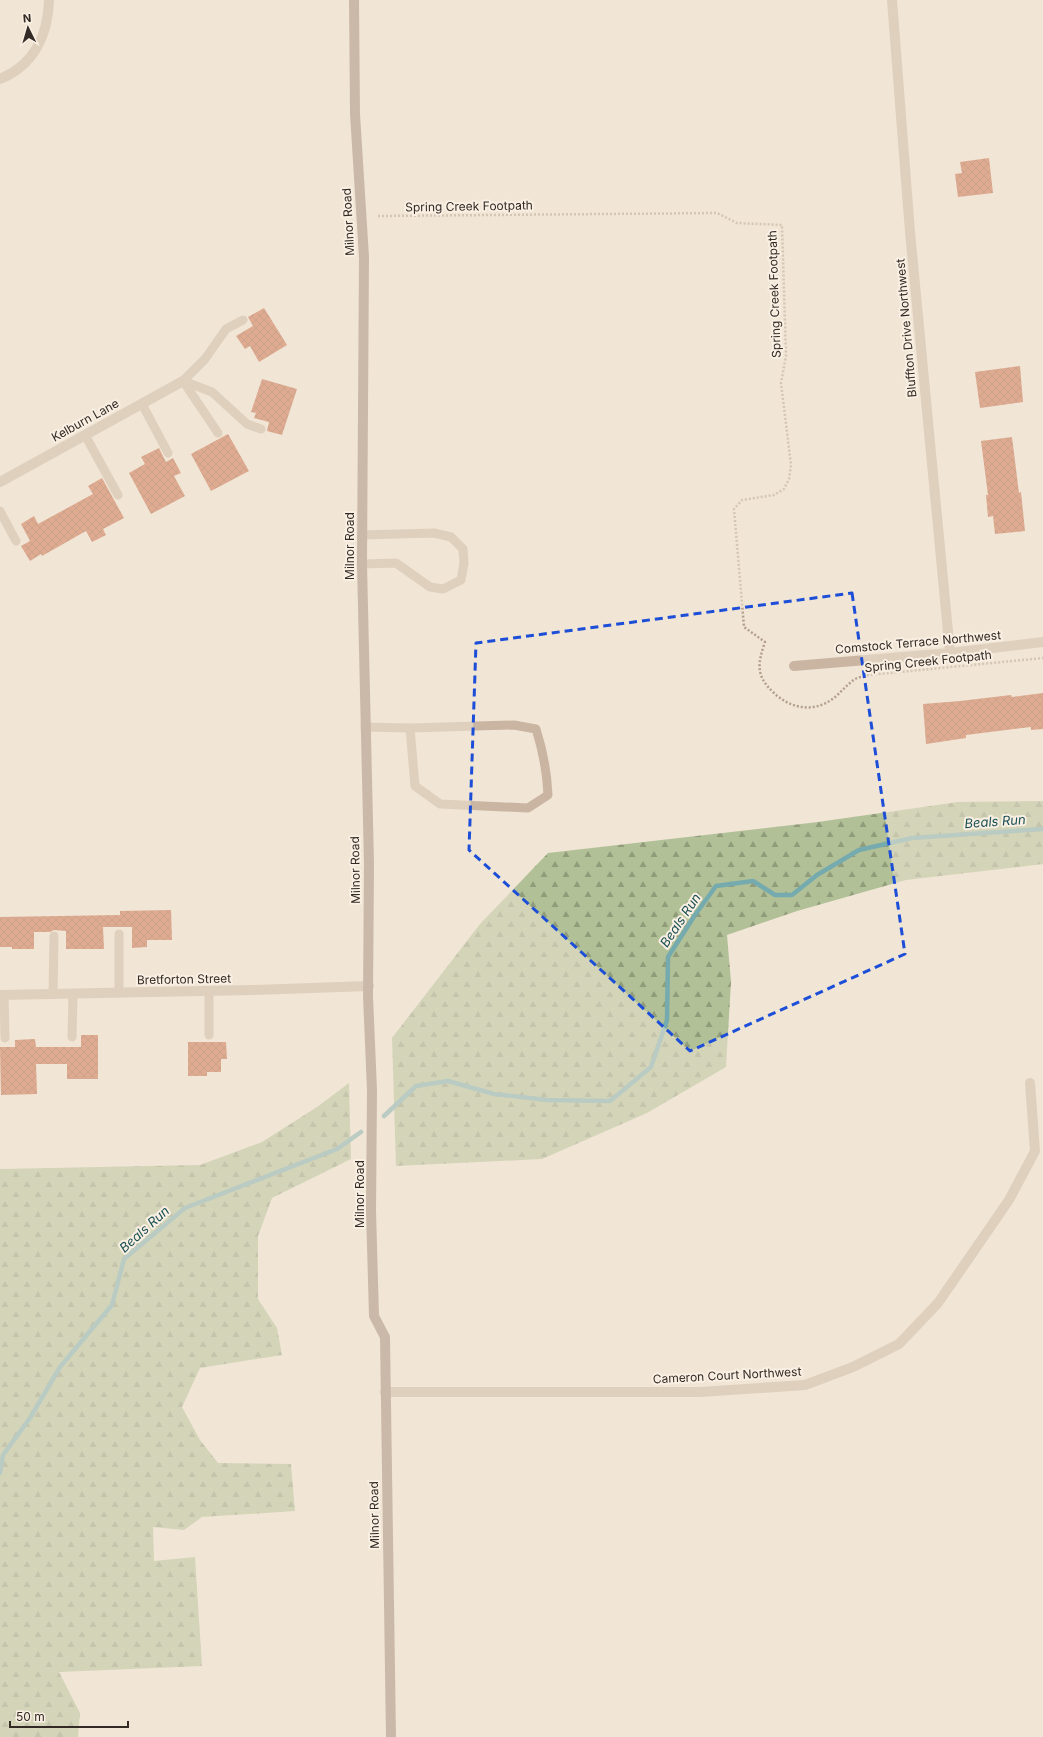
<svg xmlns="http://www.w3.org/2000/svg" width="1043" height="1737" viewBox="0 0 1043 1737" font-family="Inter,sans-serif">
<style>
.forest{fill:url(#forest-firs)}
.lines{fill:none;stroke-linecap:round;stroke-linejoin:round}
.stream{stroke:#75abae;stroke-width:4.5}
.building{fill:url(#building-cross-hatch)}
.path{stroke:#b49f8d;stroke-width:2.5;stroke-dasharray:2 2;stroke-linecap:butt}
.lane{stroke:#c9b5a2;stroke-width:9}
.street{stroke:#c9b5a2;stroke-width:10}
.secondary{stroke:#9c8374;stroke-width:10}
.marked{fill:none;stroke:#1d4ed8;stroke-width:3;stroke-dasharray:8 5;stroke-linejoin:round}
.labels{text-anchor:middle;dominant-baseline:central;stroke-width:4;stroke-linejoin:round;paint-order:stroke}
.street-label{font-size:12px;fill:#332a25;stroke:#f9efe2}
.water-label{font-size:13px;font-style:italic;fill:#1a5055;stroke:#f9efe2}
</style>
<defs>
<pattern id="forest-firs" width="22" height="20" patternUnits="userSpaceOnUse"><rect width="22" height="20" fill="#b1c096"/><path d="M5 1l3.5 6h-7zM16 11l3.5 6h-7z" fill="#919c7a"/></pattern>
<pattern id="building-cross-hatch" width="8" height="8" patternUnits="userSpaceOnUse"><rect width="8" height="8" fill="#c8623d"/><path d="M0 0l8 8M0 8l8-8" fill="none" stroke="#a35133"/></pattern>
</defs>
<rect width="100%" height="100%" fill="#f1e5d6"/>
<path class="forest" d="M 1043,801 L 1043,864 L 906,880 L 797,911 L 727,935 L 731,982 L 726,1067 L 647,1113 L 542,1159 L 396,1166 L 392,1038 L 480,924 L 548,853 L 818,822 L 958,802 Z
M 349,1083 L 351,1159 L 272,1198 L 258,1236 L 258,1299 L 277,1328 L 282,1355 L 200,1368 L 182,1407 L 200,1440 L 218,1463 L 291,1464 L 295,1511 L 202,1517 L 184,1530 L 153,1527 L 154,1561 L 195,1557 L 202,1666 L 59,1672 L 80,1713 L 78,1737 L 0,1737 L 0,1169 L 200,1165 L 262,1142 L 317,1107 Z"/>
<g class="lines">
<path class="stream" d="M 384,1116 L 416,1086 L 448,1081 L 494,1094 L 547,1100 L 610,1101 L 651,1067 L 667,1020 L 668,957 L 695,915 L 716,886 L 753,881 L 775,895 L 792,895 L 817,875 L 859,850 L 912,838 L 1043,829
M 0,1473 L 3,1455 L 30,1418 L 60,1367 L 112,1305 L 124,1259 L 185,1208 L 337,1149 L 361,1132"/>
</g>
<path class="building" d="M 989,158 L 993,193 L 958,197 L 955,174 L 962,173 L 960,162 Z
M 264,308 L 287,345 L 259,362 L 250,346 L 245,349 L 236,336 L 253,326 L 248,317 Z
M 1020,366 L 1023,402 L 980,408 L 975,372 Z
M 262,379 L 297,389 L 282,435 L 267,431 L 269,422 L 254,418 L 256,413 L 251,412 Z
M 228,434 L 249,471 L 211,491 L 191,454 Z
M 1012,437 L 1019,493 L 1021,492 L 1025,531 L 995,534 L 993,516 L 988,517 L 986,495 L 988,495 L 981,441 Z
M 159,448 L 166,462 L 173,458 L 181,473 L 174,476 L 185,496 L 151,514 L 129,473 L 145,464 L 141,457 Z
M 102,478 L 124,518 L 103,529 L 106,535 L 92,542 L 86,531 L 42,556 L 41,554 L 30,561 L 21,546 L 30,541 L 21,524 L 34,516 L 38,524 L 93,494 L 88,486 Z
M 1043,693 L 1043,729 L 1031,730 L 1031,727 L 966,735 L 966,738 L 926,744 L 923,704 L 960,701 L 1011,695 L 1012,697 Z
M 171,910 L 172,940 L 147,940 L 147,947 L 132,948 L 132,927 L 103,927 L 104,949 L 66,949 L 66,931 L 54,930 L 50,932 L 34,932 L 34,949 L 12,949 L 12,947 L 0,947 L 0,917 L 120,915 L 120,911 Z
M 81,1035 L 98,1035 L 98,1079 L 67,1079 L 67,1064 L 36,1064 L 37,1094 L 1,1095 L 0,1047 L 15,1047 L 15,1040 L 35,1039 L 36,1047 L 81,1047 Z
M 188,1042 L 226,1042 L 227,1059 L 221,1059 L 221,1072 L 207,1072 L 207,1076 L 188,1076 Z"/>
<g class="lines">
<path class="path" d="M 378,216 L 717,213 L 737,223 L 782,225 L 786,356 L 781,383 L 791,465 L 789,479 L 784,489 L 774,495 L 742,500 L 734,509 L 744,627 L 765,642 C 758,663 755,675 773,692 C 789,708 812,713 831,700 C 840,694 846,685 855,679 C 859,677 865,676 869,675 L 1043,658"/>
<path class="lane" d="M 183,381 L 212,392 L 247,424 L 261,429
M 183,381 L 205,359 L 226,329 L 243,320
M 183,381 L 218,433
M 142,404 L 168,453
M 85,435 L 118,495
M 0,511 L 16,541
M 362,564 L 396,563 L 430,587 L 443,589 L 461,580 L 464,563 L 463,549 L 451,537 L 434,533 L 362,535
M 365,727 L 410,728 L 514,725 L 536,729 C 543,751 547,772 548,795 L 528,808 L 440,804 L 415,786 L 410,728
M 209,991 L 209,1035
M 119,993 L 119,934
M 53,994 L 54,936
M 4,995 L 5,1038
M 72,1037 L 73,994"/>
<path class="street" d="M 892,0 L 910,232 L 950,653
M 0,79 C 34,65 48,35 49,0
M 0,482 L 183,381
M 794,666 L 950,653 L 1043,642
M 0,995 L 252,990 L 369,986
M 385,1392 L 700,1392 L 805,1385 L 853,1367 L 899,1344 L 938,1303 L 1009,1200 L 1035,1151 L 1030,1083"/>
<path class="secondary" d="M 354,0 L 355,114 L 364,257 L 362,564 L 369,864 L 368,996 L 372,1090 L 371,1210 L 374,1316 L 385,1337 L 391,1737"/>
</g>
<path d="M0 0H1043V1737H0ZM 852,593 L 905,954 L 690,1051 L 469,850 L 476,643 Z" fill="#f1e5d6" fill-opacity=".55" fill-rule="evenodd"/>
<path class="marked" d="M 852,593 L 905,954 L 690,1051 L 469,850 L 476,643 Z"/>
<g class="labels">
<g class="street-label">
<text transform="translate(469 206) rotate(-1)">Spring Creek Footpath</text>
<text transform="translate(348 222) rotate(-93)">Milnor Road</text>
<text transform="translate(774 294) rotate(-92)">Spring Creek Footpath</text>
<text transform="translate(906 328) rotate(-95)">Bluffton Drive Northwest</text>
<text transform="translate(85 420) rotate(-29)">Kelburn Lane</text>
<text transform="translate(349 546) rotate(-90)">Milnor Road</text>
<text transform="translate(918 642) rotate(-5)">Comstock Terrace Northwest</text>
<text transform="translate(928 661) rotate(-6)">Spring Creek Footpath</text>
<text transform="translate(355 870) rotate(-91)">Milnor Road</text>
<text transform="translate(184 979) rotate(-1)">Bretforton Street</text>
<text transform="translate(359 1194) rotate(-90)">Milnor Road</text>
<text transform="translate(727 1375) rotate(-3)">Cameron Court Northwest</text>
<text transform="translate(374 1515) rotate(-91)">Milnor Road</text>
</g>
<g class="water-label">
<text transform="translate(995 821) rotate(-4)">Beals Run</text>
<text transform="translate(680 920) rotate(-56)">Beals Run</text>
<text transform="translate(144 1229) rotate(-42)">Beals Run</text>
</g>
</g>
<g transform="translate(28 28) rotate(355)" stroke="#f9efe2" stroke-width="3" paint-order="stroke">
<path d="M0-3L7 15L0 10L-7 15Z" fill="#332a25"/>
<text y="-6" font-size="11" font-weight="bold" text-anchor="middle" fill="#332a25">N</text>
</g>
<path d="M10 1721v6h118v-6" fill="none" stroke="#332a25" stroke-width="2"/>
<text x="16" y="1721" font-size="12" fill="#332a25" stroke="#f9efe2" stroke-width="3" paint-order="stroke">50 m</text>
</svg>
